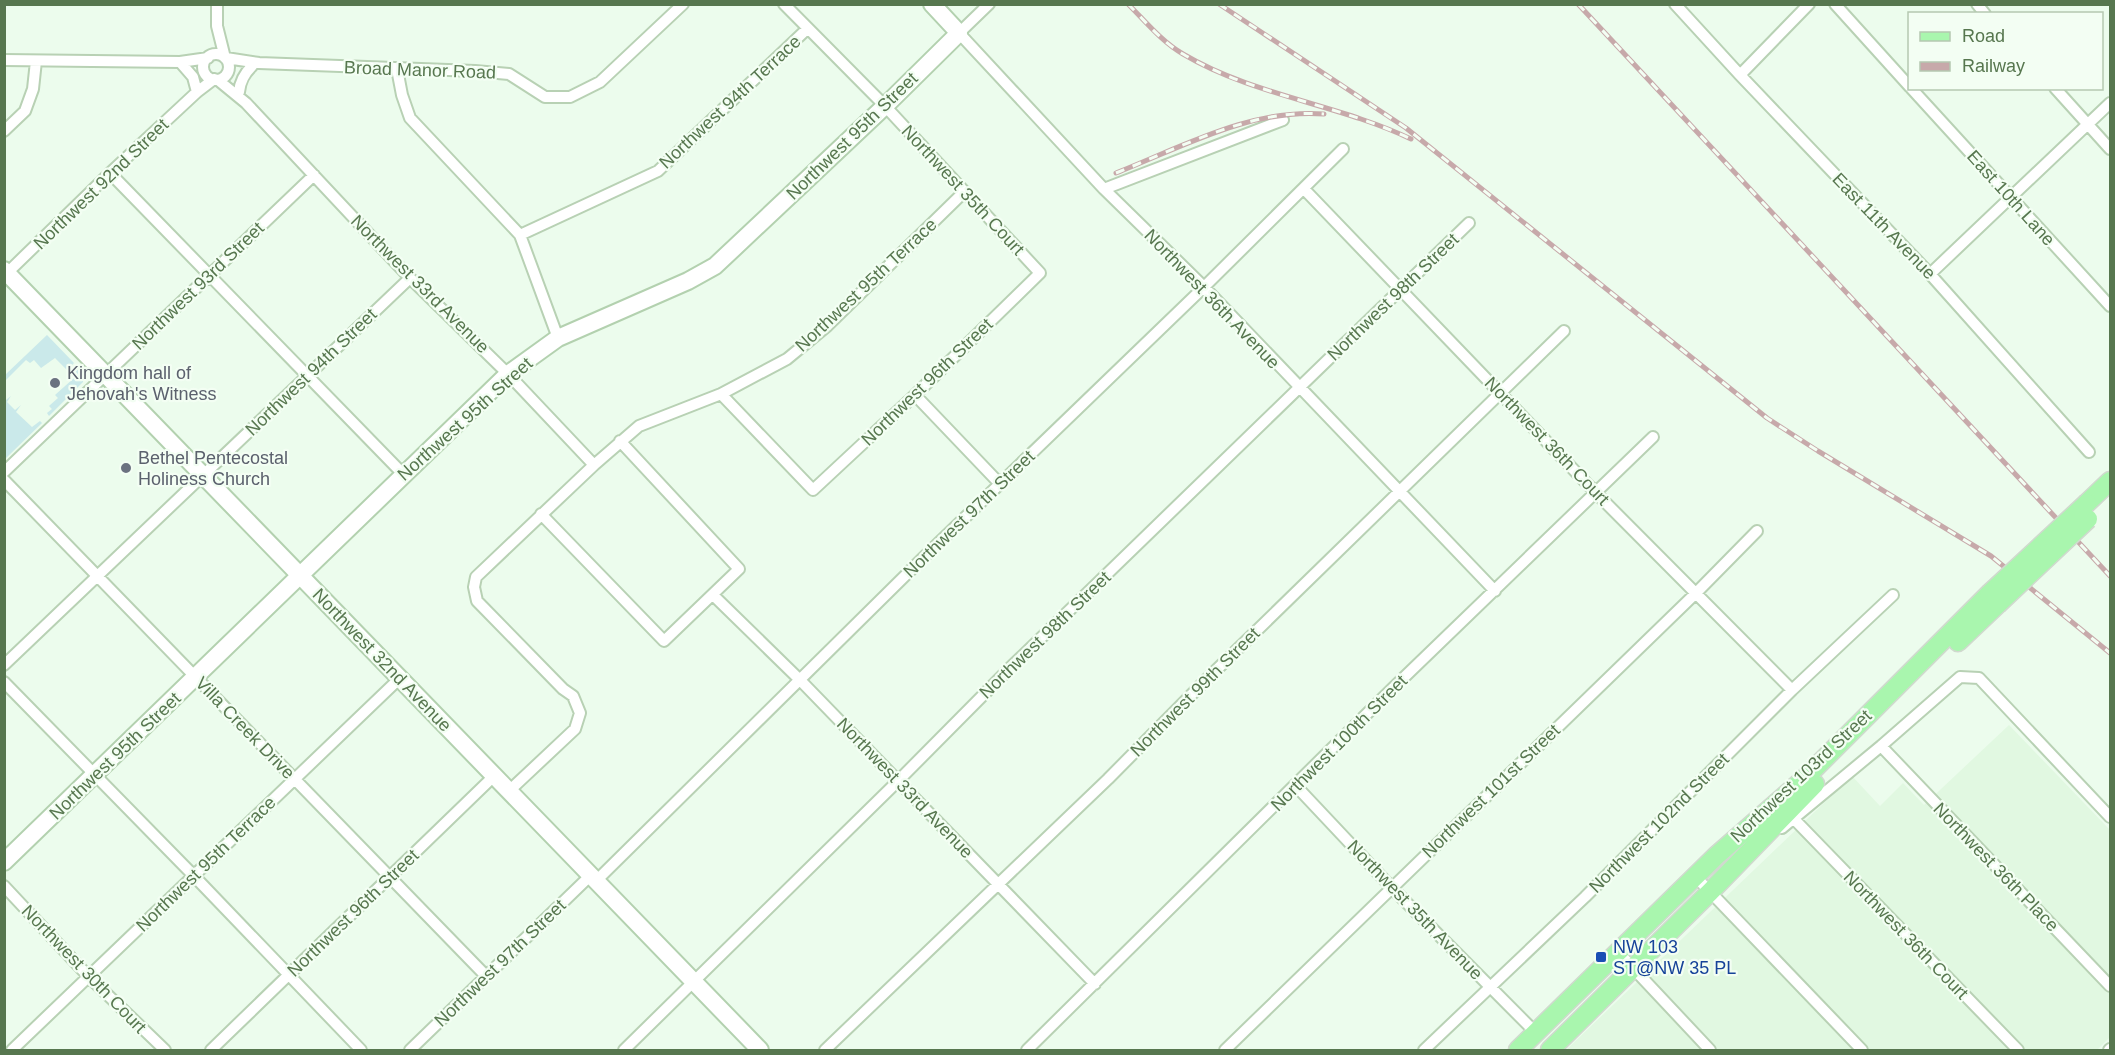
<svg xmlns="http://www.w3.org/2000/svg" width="2115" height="1055" viewBox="0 0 2115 1055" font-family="Arial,sans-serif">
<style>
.residential{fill:#e1f8e1}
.green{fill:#cae9ea}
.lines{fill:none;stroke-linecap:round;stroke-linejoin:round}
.street-casing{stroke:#b8d1b4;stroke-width:14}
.secondary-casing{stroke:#b3d1af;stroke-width:20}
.primary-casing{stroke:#d0d9ce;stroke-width:21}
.street{stroke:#fff;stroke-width:10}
.secondary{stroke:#fff;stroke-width:16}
.primary{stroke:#a9f6ae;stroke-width:18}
.rail-casing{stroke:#c7a9aa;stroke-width:5}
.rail{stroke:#f3fef3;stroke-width:3;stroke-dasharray:9;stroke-linecap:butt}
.primary-bridge-casing{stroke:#d0d9ce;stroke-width:21;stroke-linecap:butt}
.primary-bridge{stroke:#a9f6ae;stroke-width:18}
.worship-dot{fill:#6b7280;stroke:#f3fef3;stroke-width:2}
.transit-dot{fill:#1a4fb4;stroke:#f3fef3;stroke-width:2}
.labels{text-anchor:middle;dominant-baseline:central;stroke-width:4.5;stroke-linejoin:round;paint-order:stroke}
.street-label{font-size:18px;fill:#57774f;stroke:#f3fef3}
.worship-label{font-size:18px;fill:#5b616d;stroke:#f3fef3;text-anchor:start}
.transit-label{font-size:18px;fill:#164399;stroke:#f3fef3;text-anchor:start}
</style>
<rect width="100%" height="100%" fill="#ecfced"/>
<path class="residential" d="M 2009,725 L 2110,830 L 2110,1037 L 2097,1050 L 1566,1050 L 1852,776 L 1880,806 L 1903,783 L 1924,805 Z"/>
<path class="green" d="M 47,335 L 74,363 L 67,370 L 55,358 L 41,368 L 34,360 L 30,363 L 26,360 L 5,381 L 5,375 Z
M 76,364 L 83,373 L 83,382 L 49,416 L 47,413 L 52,409 L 49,406 L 58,398 L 55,395 L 74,378 L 68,372 Z
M 11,396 L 7,402 L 15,410 L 21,405 L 16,412 L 32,427 L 40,421 L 42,423 L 5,459 L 5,399 L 6,400 Z"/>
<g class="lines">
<g class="street-casing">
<path id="street" d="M 217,4 L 217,26 L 225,58
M 989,4 L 959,33 L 1104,189 L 1204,287 L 1495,591
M 1675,4 L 1740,75 L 1930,274 L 2089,452
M 1835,4 L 1910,87
M 1977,4 L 1985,14
M203 67a13 13 0 1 1 26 0a13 13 0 1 1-26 0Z
M 226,58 L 259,63 L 475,71 L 509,74 L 545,97 L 570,97 L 600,82 L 683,4
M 4,60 L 180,62 L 208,58
M 180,62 L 193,77 L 197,92
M 397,69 L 402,95 L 410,118 L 520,235 L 558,338
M 1740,75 L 1809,4
M 218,80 L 246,103 L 410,278 L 508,374 L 594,465
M 1911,88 L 2110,306
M 2055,88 L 2110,149
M 239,92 C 240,81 244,74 252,66
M 4,131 L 25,111 L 33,89 L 36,61
M 110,173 L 403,474
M 1104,189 L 1283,120
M 1304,189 L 1596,493 L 1792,690
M 520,235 L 658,171 L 807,29
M 1930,274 L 2110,103
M 4,276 L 110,173 L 197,92 L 214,79
M 721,394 L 813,490 L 915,395 L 1040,273 L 885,106 L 784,4
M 915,395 L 1000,484
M 4,472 L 314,175
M 4,480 L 486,976
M 541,514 L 664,641 L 739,569 L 620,441
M 713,595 L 800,680 L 1095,984
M 4,665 L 410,278
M 4,682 L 194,876 L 361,1050
M 1881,746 L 2110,986
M 1296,786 L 1392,888 L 1536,1033
M 509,791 L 575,729 L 580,713 L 573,696 L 563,689 L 477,601 L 474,587 L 476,577 L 594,465 L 639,426 L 721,394 L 787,359 L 827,326 L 964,192
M 1794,819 L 2018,1050
M 1782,828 L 1881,746 L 1960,677 L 1979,678 L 2110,817
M 1695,876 L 1862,1050
M 596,881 L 922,559 L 1204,287 L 1343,149
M 4,886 L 89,977 L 165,1050
M 1618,952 L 1710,1050
M 12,1050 L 400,678
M 211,1050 L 494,776
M 410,1050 L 591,875
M 624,1050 L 898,781 L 1012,666 L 1469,223
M 825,1050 L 1108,779 L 1206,680 L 1564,331
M 1027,1050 L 1392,689 L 1653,437
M 1225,1050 L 1696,593 L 1757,531
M 1424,1050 L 1585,897 L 1792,690 L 1893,595
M 2109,1050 L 2110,1049"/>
</g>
<g class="secondary-casing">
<path id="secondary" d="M 4,270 L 760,1050
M 4,862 L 508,374 L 558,338 L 688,281 L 715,266 L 885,106 L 959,33 L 932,4"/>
</g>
<g class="primary-casing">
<path id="primary" d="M 2087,503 L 2110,481
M 1958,642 L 1998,604
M 1518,1050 L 1716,856 L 1804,779 L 1989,594
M 1550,1050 L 1710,892 L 1815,784"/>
</g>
<use href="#street" class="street"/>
<use href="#secondary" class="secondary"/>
<use href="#primary" class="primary"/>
<g class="rail-casing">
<path id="rail" d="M 1128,4 C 1145,21 1162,42 1183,54 C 1254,96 1338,104 1411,139
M 1219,4 L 1406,128 L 1767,418 L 1818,451 L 1991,556 L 2110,653
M 1578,4 L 2110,576
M 1116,173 C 1182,147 1252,108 1324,114"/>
</g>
<use href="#rail" class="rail"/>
<g class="primary-bridge-casing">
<path id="primary-bridge" d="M 1989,594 L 2087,503
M 1998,604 L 2088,519"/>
</g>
<use href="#primary-bridge" class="primary-bridge"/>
</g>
<g class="worship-dot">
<circle cx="55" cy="383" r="6"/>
<circle cx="126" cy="468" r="6"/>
</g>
<rect class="transit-dot" x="1595" y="951" width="12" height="12" rx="3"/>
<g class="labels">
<g class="street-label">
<text transform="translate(420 70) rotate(2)">Broad Manor Road</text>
<text transform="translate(730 102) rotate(-43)">Northwest 94th Terrace</text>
<text transform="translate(852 136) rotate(-44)">Northwest 95th Street</text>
<text transform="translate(101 184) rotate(-44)">Northwest 92nd Street</text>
<text transform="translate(963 190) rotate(47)">Northwest 35th Court</text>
<text transform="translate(2011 198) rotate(48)">East 10th Lane</text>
<text transform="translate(1884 226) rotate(46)">East 11th Avenue</text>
<text transform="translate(420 284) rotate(45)">Northwest 33rd Avenue</text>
<text transform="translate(866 285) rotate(-43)">Northwest 95th Terrace</text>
<text transform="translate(198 286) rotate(-44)">Northwest 93rd Street</text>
<text transform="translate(1393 297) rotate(-44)">Northwest 98th Street</text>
<text transform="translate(1212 299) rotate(46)">Northwest 36th Avenue</text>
<text transform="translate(311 372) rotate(-44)">Northwest 94th Street</text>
<text transform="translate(927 382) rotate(-44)">Northwest 96th Street</text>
<text transform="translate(465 419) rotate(-42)">Northwest 95th Street</text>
<text transform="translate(1547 441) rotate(46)">Northwest 36th Court</text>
<text transform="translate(969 514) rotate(-44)">Northwest 97th Street</text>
<text transform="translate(1045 635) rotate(-44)">Northwest 98th Street</text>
<text transform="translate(382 660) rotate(46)">Northwest 32nd Avenue</text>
<text transform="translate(1195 692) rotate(-45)">Northwest 99th Street</text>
<text transform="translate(245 728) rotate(46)">Villa Creek Drive</text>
<text transform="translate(1339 743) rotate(-45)">Northwest 100th Street</text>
<text transform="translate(115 756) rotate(-44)">Northwest 95th Street</text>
<text transform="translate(1801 776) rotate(-43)">Northwest 103rd Street</text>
<text transform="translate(905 788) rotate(46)">Northwest 33rd Avenue</text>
<text transform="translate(1491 791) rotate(-44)">Northwest 101st Street</text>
<text transform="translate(1659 823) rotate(-45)">Northwest 102nd Street</text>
<text transform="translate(206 864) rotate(-44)">Northwest 95th Terrace</text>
<text transform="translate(1996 867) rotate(46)">Northwest 36th Place</text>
<text transform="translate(1415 910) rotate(46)">Northwest 35th Avenue</text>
<text transform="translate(353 913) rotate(-44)">Northwest 96th Street</text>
<text transform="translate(1906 935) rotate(46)">Northwest 36th Court</text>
<text transform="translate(500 963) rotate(-44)">Northwest 97th Street</text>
<text transform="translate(84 969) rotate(46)">Northwest 30th Court</text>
</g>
<g class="worship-label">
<text x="67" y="373">Kingdom hall of<tspan x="67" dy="21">Jehovah's Witness</tspan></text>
<text x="138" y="458">Bethel Pentecostal<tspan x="138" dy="21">Holiness Church</tspan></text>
</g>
<g class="transit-label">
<text x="1613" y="947">NW 103<tspan x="1613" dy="21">ST@NW 35 PL</tspan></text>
</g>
</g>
<rect width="2115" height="1055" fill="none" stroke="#57774f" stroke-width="12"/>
<rect x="1908" y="12" width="195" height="78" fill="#f3fef3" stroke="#b5c8b1" stroke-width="1.5"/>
<rect x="1920" y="32" width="30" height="9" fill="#a9f6ae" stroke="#b5c8b1" stroke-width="1.5"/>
<text x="1962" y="42" font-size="18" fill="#57774f">Road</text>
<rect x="1920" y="62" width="30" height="9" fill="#c7a9aa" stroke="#b5c8b1" stroke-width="1.5"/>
<text x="1962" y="72" font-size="18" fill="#57774f">Railway</text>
</svg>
